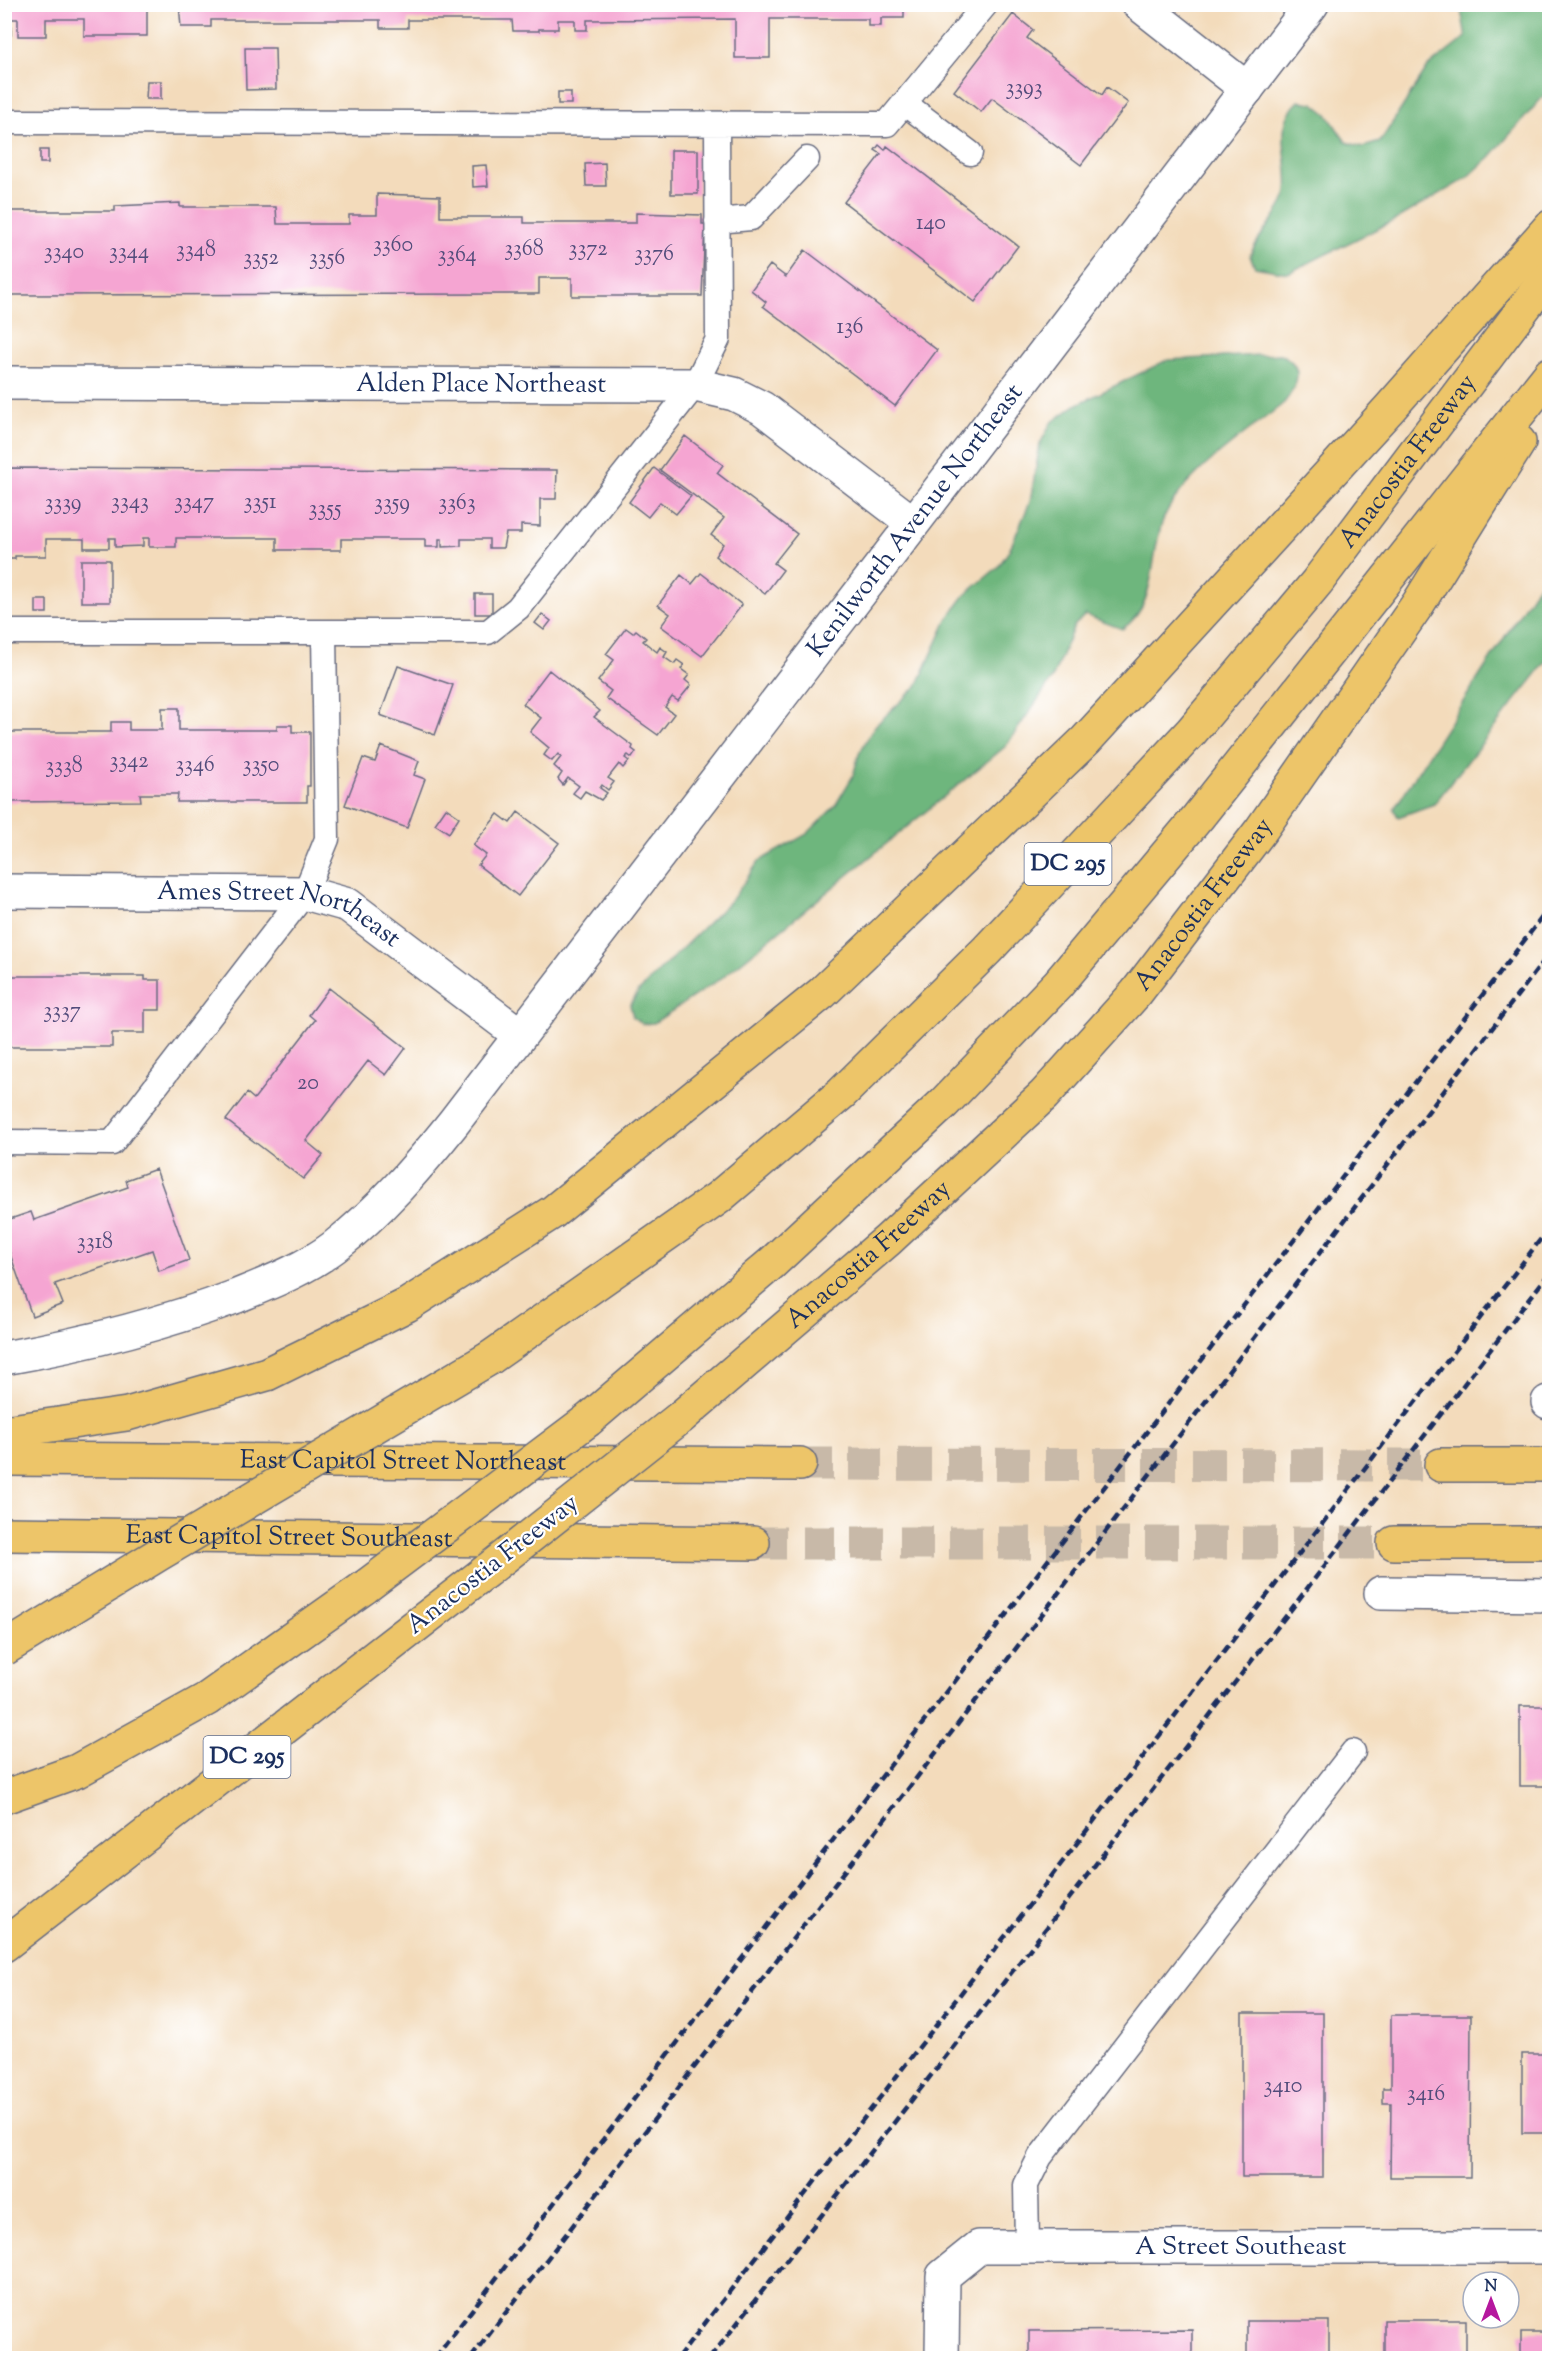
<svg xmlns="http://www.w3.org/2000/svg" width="1554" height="2363" viewBox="0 0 1554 2363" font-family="'Sorts Mill Goudy',serif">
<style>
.forest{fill:#6eb67d;stroke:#44726e;stroke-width:1.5}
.building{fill:#f5a5d2}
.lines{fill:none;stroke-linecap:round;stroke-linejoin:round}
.primary-tunnel{stroke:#c8b9a8;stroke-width:33;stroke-dasharray:33 16;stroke-linecap:butt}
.lane-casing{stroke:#676b7f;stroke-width:27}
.street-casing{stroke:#676b7f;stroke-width:36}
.primary-casing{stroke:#676b7f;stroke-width:36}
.highway-casing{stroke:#676b7f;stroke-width:36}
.lane{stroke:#fff;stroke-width:24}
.street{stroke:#fff;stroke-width:33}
.primary{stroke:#edc569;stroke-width:33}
.highway{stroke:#edc569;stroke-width:33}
.rail{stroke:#1b2f5e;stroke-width:4.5;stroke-dasharray:9 4.5;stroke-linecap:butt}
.highway-bridge-casing{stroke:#676b7f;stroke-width:36;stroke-linecap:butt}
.highway-bridge{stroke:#edc569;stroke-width:33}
.labels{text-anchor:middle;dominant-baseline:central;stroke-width:4.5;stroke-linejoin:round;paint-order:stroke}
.number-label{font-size:22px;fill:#524c7b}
.shield{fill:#fff;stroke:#5f6d8e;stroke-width:1.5}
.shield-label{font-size:24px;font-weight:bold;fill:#1b2f5e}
.street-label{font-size:26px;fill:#1b2f5e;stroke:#fff}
</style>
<rect width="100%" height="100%" fill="#fff"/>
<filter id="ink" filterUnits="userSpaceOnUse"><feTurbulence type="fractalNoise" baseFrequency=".0167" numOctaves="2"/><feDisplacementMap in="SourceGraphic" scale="12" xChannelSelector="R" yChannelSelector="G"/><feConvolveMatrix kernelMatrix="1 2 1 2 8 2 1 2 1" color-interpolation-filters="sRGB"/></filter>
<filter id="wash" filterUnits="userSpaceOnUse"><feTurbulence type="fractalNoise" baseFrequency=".008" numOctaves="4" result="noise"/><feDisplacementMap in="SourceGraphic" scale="24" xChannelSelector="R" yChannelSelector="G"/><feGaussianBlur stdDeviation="1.35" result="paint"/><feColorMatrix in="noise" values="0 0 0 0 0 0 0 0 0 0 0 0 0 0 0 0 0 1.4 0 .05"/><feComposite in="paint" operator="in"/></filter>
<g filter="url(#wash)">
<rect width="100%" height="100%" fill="#f3dbbb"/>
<path class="forest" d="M 1460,5 L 1549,5 L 1549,90 L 1490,157 L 1467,178 L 1397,219 L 1288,273 L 1255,267 L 1250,256 C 1258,234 1284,210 1287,191 C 1291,160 1271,126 1299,101 L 1313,103 L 1327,114 L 1346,142 L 1363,147 L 1380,142 L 1428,67 L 1466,37 Z
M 1280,354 C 1306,366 1298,385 1284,403 C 1247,433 1180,476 1163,520 C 1149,557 1158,606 1122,629 L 1085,615 L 1074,626 L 1052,679 L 1006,746 L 723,977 L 654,1023 L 642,1024 L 633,1017 L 630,1005 L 639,991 L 734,897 L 759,861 L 807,834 L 835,806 L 853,776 L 859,754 L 874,727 L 917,686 L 948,618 L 965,595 L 998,567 L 1009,551 L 1030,502 L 1040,444 L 1051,423 L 1074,406 L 1167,360 Z
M 1549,572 L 1549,658 L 1434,804 L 1398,817 L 1394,809 L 1533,593 Z"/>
<g id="blocks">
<path class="building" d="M 4,4 L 147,4 L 147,36 L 84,36 L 84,19 L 46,19 L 46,36 L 18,36 L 18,19 L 11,19 L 11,35 L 4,35 Z
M 179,4 L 904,4 L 904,18 L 881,18 L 881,26 L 868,26 L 868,19 L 770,19 L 770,58 L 735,58 L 735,19 L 587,20 L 587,30 L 575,30 L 575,20 L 558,20 L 558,29 L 539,29 L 539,31 L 513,31 L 512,20 L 408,20 L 408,28 L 380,28 L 380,20 L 211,20 L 211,27 L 181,27 Z
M 1013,14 L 1033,30 L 1027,38 L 1102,95 L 1107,87 L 1128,103 L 1081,165 L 992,98 L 981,112 L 954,91 Z
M 245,48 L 275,48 L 276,89 L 246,90 Z
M 147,81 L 161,81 L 161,99 L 146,99 Z
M 558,92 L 571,92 L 571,104 L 558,104 Z
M 879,145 L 885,150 L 887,146 L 1018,246 L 975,302 L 844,202 L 881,154 L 875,150 Z
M 40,150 L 48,150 L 48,163 L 40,163 Z
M 671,150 L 698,150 L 698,194 L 671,194 Z
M 605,163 L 606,186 L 586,186 L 585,164 Z
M 486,165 L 488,186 L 473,187 L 472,166 Z
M 377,194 L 440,196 L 440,217 L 524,217 L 524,223 L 636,223 L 636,213 L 702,215 L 702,224 L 705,224 L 702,296 L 572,296 L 572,278 L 539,278 L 539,294 L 5,295 L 5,211 L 115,211 L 115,206 L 180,203 L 180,207 L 276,207 L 277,224 L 349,224 L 349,215 L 377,215 Z
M 805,250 L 937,350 L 895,406 L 763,306 L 766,302 L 751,290 L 770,265 L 786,277 Z
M 685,436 L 723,465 L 717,473 L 797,534 L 774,563 L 783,570 L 765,594 L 715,556 L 723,544 L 711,535 L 724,518 L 660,470 Z
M 4,468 L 557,470 L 556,499 L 540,499 L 540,526 L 521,525 L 521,533 L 506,533 L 503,548 L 489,548 L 489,539 L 461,539 L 461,546 L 442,547 L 442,539 L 439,539 L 439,547 L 425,547 L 425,539 L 341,539 L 341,550 L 277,550 L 277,538 L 176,538 L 176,547 L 149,547 L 149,538 L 143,538 L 143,546 L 115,547 L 115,538 L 109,538 L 109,548 L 84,548 L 84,539 L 46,539 L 46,556 L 15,556 L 15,559 L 4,559 Z
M 654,468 L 691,496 L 676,514 L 660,502 L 648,517 L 629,502 Z
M 81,560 L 110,560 L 110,602 L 81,602 Z
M 701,573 L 742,605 L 702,656 L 661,626 L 670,614 L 658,605 L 681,575 L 692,584 Z
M 475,594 L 492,594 L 492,614 L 475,614 Z
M 36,600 L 47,600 L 47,613 L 36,613 Z
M 542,614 L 551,621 L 544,630 L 535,623 Z
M 626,628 L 633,633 L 636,630 L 646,638 L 643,641 L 657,652 L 660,647 L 667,652 L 664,657 L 674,664 L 677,660 L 684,665 L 681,669 L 689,675 L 685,680 L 691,685 L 678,701 L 672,697 L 665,707 L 674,714 L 658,735 L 606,698 L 611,691 L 598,681 L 614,660 L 606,654 Z
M 398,666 L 453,685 L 435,735 L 380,715 Z
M 549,670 L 600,711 L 594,717 L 633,746 L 632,749 L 636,752 L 632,758 L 628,755 L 625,758 L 629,761 L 623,768 L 619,764 L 608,778 L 614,782 L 608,790 L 602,785 L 600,788 L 607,793 L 601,800 L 585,791 L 580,798 L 573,793 L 579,786 L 568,778 L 563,785 L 558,779 L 562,773 L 554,766 L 561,757 L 558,754 L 552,761 L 544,755 L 549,748 L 530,732 L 541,718 L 523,704 Z
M 162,708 L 179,708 L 179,730 L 277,730 L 277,725 L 292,725 L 292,732 L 310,732 L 310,786 L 307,786 L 307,802 L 177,802 L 178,794 L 140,794 L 141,801 L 4,802 L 4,732 L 111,732 L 111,722 L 129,722 L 129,730 L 162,730 Z
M 381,746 L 419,761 L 414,775 L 425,779 L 407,828 L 345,805 L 363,758 L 375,762 Z
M 446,808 L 459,817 L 449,833 L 435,824 Z
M 518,812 L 559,843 L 518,896 L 478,865 L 486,855 L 473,845 L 498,814 L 510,823 Z
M 4,976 L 145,976 L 145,980 L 160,980 L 160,1010 L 145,1010 L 145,1033 L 112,1033 L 112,1047 L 4,1047 Z
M 329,988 L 406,1048 L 386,1075 L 368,1061 L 306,1141 L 323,1155 L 303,1179 L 226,1120 L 247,1093 L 254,1099 L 315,1020 L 309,1015 Z
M 156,1169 L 189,1260 L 159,1271 L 152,1250 L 55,1284 L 63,1304 L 32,1316 L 4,1237 L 4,1221 L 31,1212 L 34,1220 L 128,1187 L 126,1180 Z
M 1520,1706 L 1550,1706 L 1550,1786 L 1520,1786 Z
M 1242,2013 L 1323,2013 L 1323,2177 L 1242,2177 Z
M 1391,2015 L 1471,2015 L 1470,2177 L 1390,2177 L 1391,2103 L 1383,2103 L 1383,2088 L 1391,2088 Z
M 1522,2054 L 1550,2054 L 1550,2133 L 1522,2133 Z
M 1384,2320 L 1466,2320 L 1466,2358 L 1384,2358 Z
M 1247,2321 L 1329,2321 L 1329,2358 L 1247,2358 Z
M 1192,2330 L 1192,2358 L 1029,2358 L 1029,2331 Z
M 1521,2332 L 1550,2332 L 1550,2358 L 1521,2358 Z"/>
</g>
</g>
<g filter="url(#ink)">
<use href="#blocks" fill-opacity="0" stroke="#676b7f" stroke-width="1.5"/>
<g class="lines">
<path class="primary-tunnel" d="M 800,1464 L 1441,1465
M 753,1543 L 1394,1543"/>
<g class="lane-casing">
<path id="lane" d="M 904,103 L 970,153
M 4,122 L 887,124 L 986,4
M 717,221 L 751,218 L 807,159
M 4,632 L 488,632 L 518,608 L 695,385 L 718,339 L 717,124
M 4,1142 L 112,1143 L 305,893 L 327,839 L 324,633
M 1027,2245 L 1026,2185 L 1040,2157 L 1353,1752"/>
</g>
<g class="street-casing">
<g id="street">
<path d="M 1139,4 L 1247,89"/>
<path id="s1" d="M 4,383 L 695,385 L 734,394 L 762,408 L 913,523"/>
<path id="s2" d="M 4,891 L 305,893 L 348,905 L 520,1035"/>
<path id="s3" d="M 4,1358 C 84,1344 161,1325 237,1296 C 271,1282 305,1269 334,1247 C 380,1211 418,1167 454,1122 L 1312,4"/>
<path d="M 1548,1402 L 1550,1402"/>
<path d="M 1381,1593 L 1550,1595"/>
<path id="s4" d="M 942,2358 L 943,2276 L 979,2247 L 1550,2247"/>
</g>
</g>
<g class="primary-casing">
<g id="primary">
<path id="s5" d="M 4,1459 L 800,1464"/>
<path d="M 1441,1465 L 1550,1465"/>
<path id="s6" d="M 4,1534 L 753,1543"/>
<path d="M 1394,1543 L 1550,1543"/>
</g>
</g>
<g class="highway-casing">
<g id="highway">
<path id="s7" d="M 490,1358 L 718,1198 L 842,1093 L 987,950 L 1191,732 L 1317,582 L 1550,273"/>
<path id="s8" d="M 681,1417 L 888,1240 L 1044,1095 L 1136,993 L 1261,830 L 1418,604 L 1519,442"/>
<path d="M 588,1420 L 772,1263 L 944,1103 L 1058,984 L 1198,817 L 1550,374"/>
<path d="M 4,1432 L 127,1414 L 267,1374 L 407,1305 L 553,1212 L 822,993 L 1086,740 L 1389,409 L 1550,227"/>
<path d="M 4,1797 L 77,1771 L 207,1699 L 365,1587"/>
<path d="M 4,1945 L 489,1569"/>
</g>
</g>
<use href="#lane" class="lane"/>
<use href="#street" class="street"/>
<use href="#primary" class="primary"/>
<use href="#highway" class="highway"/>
<path class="rail" d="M 435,2358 L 1550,907
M 471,2358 L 1550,953
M 678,2358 L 1034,1899 L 1550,1227
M 710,2358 L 1065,1904 L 1550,1272"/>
<g class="highway-bridge-casing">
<path id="highway-bridge" d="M 489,1569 L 681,1417
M 365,1587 L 588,1420
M 4,1649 L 159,1554 L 490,1358"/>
</g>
<use href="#highway-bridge" class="highway-bridge"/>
</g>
</g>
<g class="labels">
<g class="number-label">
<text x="1024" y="89">3393</text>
<text x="931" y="224">140</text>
<text x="393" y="246">3360</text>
<text x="524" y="250">3368</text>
<text x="588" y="250">3372</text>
<text x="196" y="251">3348</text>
<text x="64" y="253">3340</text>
<text x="129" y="253">3344</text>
<text x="654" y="255">3376</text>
<text x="457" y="256">3364</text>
<text x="261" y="259">3352</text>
<text x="327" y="259">3356</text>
<text x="850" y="328">136</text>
<text x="130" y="503">3343</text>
<text x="194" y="503">3347</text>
<text x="260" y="503">3351</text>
<text x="63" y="504">3339</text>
<text x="392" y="504">3359</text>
<text x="457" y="504">3363</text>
<text x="325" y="510">3355</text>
<text x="129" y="762">3342</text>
<text x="195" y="766">3346</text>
<text x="261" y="766">3350</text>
<text x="64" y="767">3338</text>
<text x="62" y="1012">3337</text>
<text x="308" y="1084">20</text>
<text x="95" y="1243">3318</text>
<text x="1283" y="2087">3410</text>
<text x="1426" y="2095">3416</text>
</g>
<g class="shield">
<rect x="1024.5" y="843" width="87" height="42" rx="4.5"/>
<rect x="203.5" y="1736" width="87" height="42" rx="4.5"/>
</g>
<g class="shield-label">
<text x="1068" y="864">DC 295</text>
<text x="247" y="1757">DC 295</text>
</g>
<g class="street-label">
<text stroke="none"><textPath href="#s1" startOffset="477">Alden Place Northeast</textPath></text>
<text stroke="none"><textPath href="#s7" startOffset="1290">Anacostia Freeway</textPath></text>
<text stroke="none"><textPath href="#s3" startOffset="1282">Kenilworth Avenue Northeast</textPath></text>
<text stroke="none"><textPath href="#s8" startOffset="734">Anacostia Freeway</textPath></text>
<text stroke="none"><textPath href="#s2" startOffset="280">Ames Street Northeast</textPath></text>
<text stroke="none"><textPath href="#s8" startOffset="248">Anacostia Freeway</textPath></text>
<text stroke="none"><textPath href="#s5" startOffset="399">East Capitol Street Northeast</textPath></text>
<text stroke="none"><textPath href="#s6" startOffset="285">East Capitol Street Southeast</textPath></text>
<text transform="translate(493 1565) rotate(-38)">Anacostia Freeway</text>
<text stroke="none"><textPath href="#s4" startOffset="390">A Street Southeast</textPath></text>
</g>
</g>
<rect width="1554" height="2363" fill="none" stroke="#fff" stroke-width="24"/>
<g transform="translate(1491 2300)"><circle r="28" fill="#ffffff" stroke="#a4acbf" stroke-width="1.5"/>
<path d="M0-4.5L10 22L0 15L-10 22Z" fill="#b5179e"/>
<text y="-9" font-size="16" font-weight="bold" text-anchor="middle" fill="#1b2f5e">N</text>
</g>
</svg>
